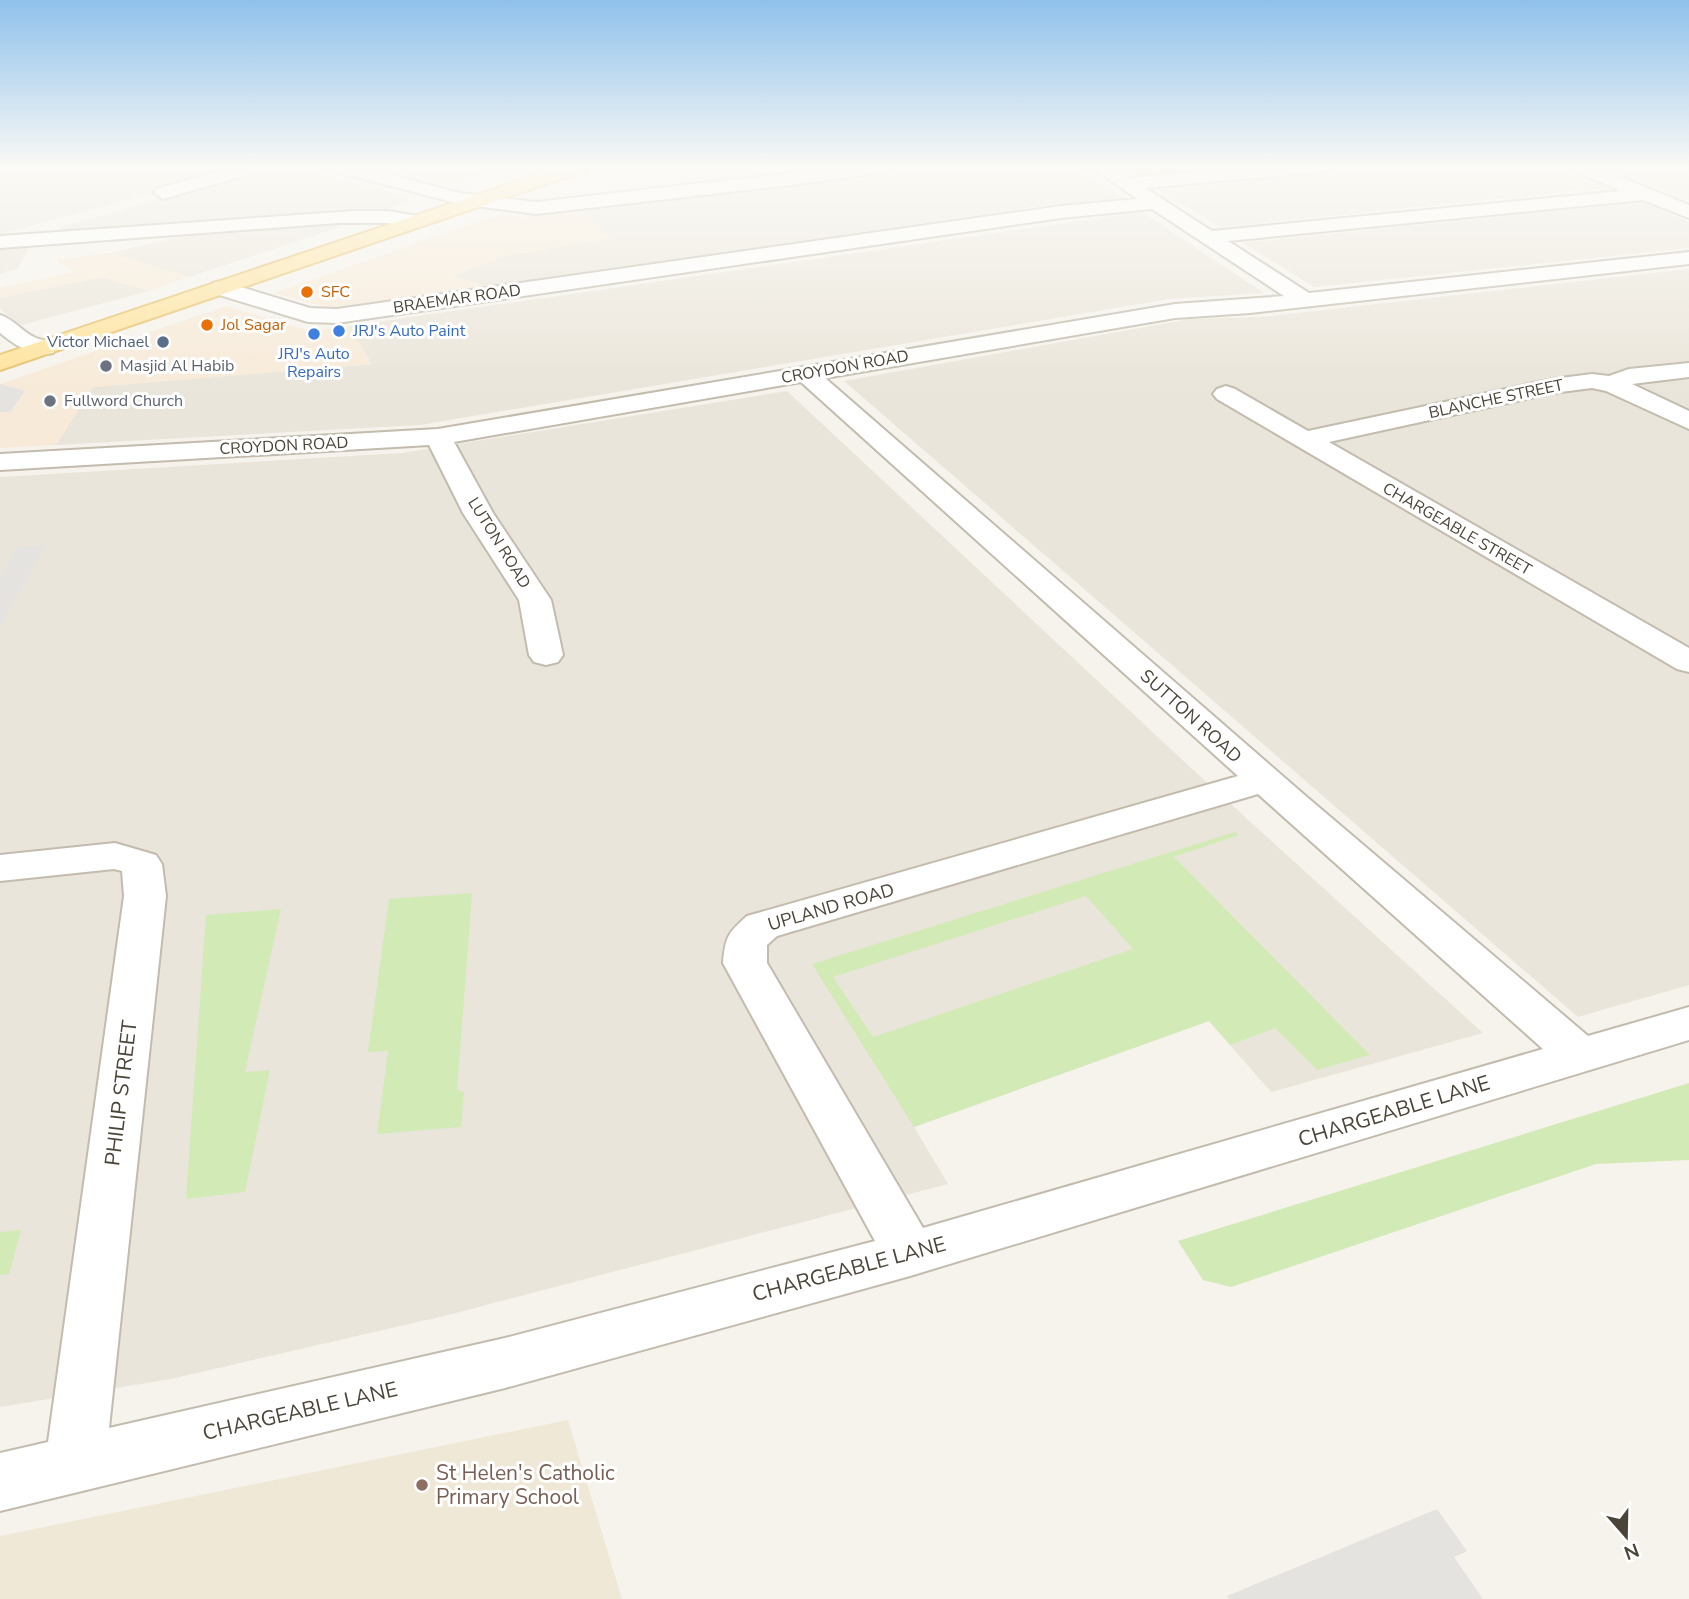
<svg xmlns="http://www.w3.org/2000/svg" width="1689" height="1599" viewBox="0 0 1689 1599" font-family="'Nunito Sans',sans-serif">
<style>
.residential{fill:#eae5da}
.commercial{fill:#f7ead8}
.education{fill:#efe8d6}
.green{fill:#d2eab5;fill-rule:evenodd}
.parking{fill:#e5e3e0}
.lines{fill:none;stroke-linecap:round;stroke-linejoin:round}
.minor-casing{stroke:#c2bbae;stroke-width:4}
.major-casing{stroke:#e6c16a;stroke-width:4}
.minor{fill:#fff;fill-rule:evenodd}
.major{fill:#ffe39c;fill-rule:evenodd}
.food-dot{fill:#e8710a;stroke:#fff;stroke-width:2.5}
.shop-dot{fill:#3f7fe0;stroke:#fff;stroke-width:2.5}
.service-dot{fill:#5c6f8a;stroke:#fff;stroke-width:2.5}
.worship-dot{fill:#6b7280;stroke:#fff;stroke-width:2.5}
.education-dot{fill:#8d6e63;stroke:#fff;stroke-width:2.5}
.labels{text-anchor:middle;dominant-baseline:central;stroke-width:6;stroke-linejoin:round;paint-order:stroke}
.far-food-label{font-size:16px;fill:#c56008;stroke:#fff;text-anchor:start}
.far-street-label{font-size:16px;fill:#4b4439;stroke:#fff}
.far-shop-label{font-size:16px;fill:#366cbe;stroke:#fff;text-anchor:start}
.far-service-label{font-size:16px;fill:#4e5e75;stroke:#fff;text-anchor:end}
.far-worship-label{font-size:16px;fill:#5b616d;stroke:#fff;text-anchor:start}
.street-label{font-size:18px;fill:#4b4439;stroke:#fff}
.near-street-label{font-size:21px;fill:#4b4439;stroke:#fff}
.near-education-label{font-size:21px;fill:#785e54;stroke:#fff;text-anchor:start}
</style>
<rect width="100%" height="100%" fill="#f6f3ec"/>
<path class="residential" d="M 0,166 L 230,166 L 149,189 L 158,192 L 0,234 Z
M 276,166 L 287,166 L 407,196 L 407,202 L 382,211 L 268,219 L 63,233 L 60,227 Z
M 952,166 L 1073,166 L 1121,198 L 1054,204 L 487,286 L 452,276 L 505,256 L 610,238 L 583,211 Z
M 1414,166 L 1553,166 L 1605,188 L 1221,227 L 1159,190 Z
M 1605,166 L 1689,166 L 1689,200 L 1665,190 Z
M 1645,202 L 1689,222 L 1689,248 L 1314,287 L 1243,243 Z
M 1142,212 L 1264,293 L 1169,299 L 420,425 L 56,445 L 93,387 L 372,364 L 349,326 Z
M 341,222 L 340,227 L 189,277 L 110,253 L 227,226 Z
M 0,238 L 32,242 L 18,268 L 0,274 Z
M 1689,269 L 1689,985 L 1578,1017 L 844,381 L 1190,319 L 1260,317 Z
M 102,277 L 149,291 L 21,325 L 0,309 L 0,298 Z
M 787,391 L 1190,767 L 1483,1033 L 1271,1092 L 1209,1021 L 914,1127 L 948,1184 L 448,1315 L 171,1379 L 0,1407 L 0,477 L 402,453 Z"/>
<path class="commercial" d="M 583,211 L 611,238 L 505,256 L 453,276 L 487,286 L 330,308 L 273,293 L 498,215 L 523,217 Z
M 110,253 L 189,277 L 149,291 L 101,277 L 0,298 L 0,288 L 74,272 L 55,260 Z
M 226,306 L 310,331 L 349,326 L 372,364 L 93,387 L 56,445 L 0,448 L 0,384 Z"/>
<path class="education" d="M 362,166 L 509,166 L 450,184 Z
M 568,1420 L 622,1599 L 0,1599 L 0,1536 Z"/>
<path class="green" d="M 1122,166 L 1262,166 L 1143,177 Z
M 1235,832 L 1239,835 L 1174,857 L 1370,1055 L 1317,1070 L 1275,1028 L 1230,1045 L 1209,1021 L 914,1127 L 812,964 ZM 1086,896 L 1133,949 L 873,1037 L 833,977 Z
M 472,893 L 457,1090 L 464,1092 L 461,1127 L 377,1134 L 388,1051 L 368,1052 L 389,899 Z
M 281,909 L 245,1072 L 270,1070 L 245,1192 L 186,1199 L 206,915 Z
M 1689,1083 L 1689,1160 L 1596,1164 L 1231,1287 L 1203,1280 L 1178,1241 Z
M 21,1230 L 9,1274 L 0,1275 L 0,1232 Z"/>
<path class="parking" d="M 0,384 L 25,391 L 10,412 L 0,412 Z
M 46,545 L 0,628 L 0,576 L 17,547 Z
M 1437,1509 L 1467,1551 L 1454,1557 L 1483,1599 L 1229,1599 L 1227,1596 Z"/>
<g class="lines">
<g class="minor-casing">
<path id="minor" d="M 237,166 L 267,166 L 264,170 L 163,199 L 154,193 L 156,189 Z
M 326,166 L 358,166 L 460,193 L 536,202 L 851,166 L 900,166 L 891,171 L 800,184 L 536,214 L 460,204 L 329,170 Z
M 1090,166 L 1112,166 L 1130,178 L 1268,166 L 1342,166 L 1333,171 L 1145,188 L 1212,231 L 1621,191 L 1572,170 L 1569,166 L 1594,166 L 1689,205 L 1689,218 L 1643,200 L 1228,241 L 1309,293 L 1689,252 L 1689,264 L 1250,313 L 1175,318 L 825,378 L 1301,792 L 1588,1036 L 1689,1007 L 1689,1040 L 910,1276 L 505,1388 L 0,1511 L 0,1453 L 48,1442 L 124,896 L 122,871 L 114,869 L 0,881 L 0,855 L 115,843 L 156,855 L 162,864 L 166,896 L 109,1428 L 505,1338 L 875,1241 L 723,963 C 725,937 728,933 747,916 L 1238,776 L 801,382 L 454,442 L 493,513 L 551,600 L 563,655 L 558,662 L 546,665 L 534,662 L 529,655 L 519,600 L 463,513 L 429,445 L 0,470 L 0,454 L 438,429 L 1175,304 L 1284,296 L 1152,209 L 1061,218 L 337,323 L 308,322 L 213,293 L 210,288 L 213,283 L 221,281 L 310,308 L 337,309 L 1061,206 L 1137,199 ZM 1258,794 L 1543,1049 L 923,1228 L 767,963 L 767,945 L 777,936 Z
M 354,211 L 387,211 L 425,217 L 428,221 L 418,227 L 387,223 L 338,223 L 0,248 L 0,236 Z
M 0,315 C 14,319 22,332 36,338 C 44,341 51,340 57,348 L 53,353 C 33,358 15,345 0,333 Z
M 1689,363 L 1689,377 L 1632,384 L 1689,411 L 1689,429 L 1606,391 L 1592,388 L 1553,393 L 1329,442 L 1689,648 L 1689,672 L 1677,669 L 1217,399 L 1213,394 L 1217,389 L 1226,386 L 1235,389 L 1308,431 L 1553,379 L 1592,374 L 1609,376 L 1629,369 Z"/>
</g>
<g class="major-casing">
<path id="major" d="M 563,166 L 590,166 L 587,170 L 0,370 L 0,355 Z"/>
</g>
<use href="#minor" class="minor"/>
<use href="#major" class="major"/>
</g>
<linearGradient id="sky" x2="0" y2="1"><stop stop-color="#8fc1ec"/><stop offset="0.43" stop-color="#fbfaf6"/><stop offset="1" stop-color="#fbfaf6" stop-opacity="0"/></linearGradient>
<rect width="1689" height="390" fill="url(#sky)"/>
<g class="food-dot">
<circle cx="307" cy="292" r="7"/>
<circle cx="207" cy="325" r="7"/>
</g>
<g class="shop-dot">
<circle cx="339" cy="331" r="7"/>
<circle cx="314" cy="334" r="7"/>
</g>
<circle class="service-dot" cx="163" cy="342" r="7"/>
<g class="worship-dot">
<circle cx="106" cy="366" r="7"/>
<circle cx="50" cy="401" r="7"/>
</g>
<circle class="education-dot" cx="422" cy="1485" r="7"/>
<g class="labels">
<g class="far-food-label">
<text x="321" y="292">SFC</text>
<text x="221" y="325">Jol Sagar</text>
</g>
<g class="far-street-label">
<text transform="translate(457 299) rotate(-8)">BRAEMAR ROAD</text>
<text transform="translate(845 367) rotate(-10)">CROYDON ROAD</text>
<text transform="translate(1496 399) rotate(-12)">BLANCHE STREET</text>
<text transform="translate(284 446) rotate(-3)">CROYDON ROAD</text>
<text transform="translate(1457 529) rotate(30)">CHARGEABLE STREET</text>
<text transform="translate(499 543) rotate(58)">LUTON ROAD</text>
</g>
<g class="far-shop-label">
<text x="353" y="331">JRJ's Auto Paint</text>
<text x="314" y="354" text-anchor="middle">JRJ's Auto<tspan x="314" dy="18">Repairs</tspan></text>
</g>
<g class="far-service-label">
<text x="149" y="342">Victor Michael</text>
</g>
<g class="far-worship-label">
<text x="120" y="366">Masjid Al Habib</text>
<text x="64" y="401">Fullword Church</text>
</g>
<g class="street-label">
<text transform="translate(1191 716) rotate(42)">SUTTON ROAD</text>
<text transform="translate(831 907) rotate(-16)">UPLAND ROAD</text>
</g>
<g class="near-street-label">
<text transform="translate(121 1093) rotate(-83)">PHILIP STREET</text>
<text transform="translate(1394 1111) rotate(-17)">CHARGEABLE LANE</text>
<text transform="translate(849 1269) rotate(-15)">CHARGEABLE LANE</text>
<text transform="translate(300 1411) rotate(-13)">CHARGEABLE LANE</text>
</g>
<g class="near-education-label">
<text x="436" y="1473">St Helen's Catholic<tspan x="436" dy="24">Primary School</tspan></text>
</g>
</g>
<g transform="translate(1626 1536) rotate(160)" stroke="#ffffff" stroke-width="5" paint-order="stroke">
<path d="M0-5L12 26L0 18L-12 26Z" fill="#4b4439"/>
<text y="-10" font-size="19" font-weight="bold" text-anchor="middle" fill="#4b4439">N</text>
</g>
</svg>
